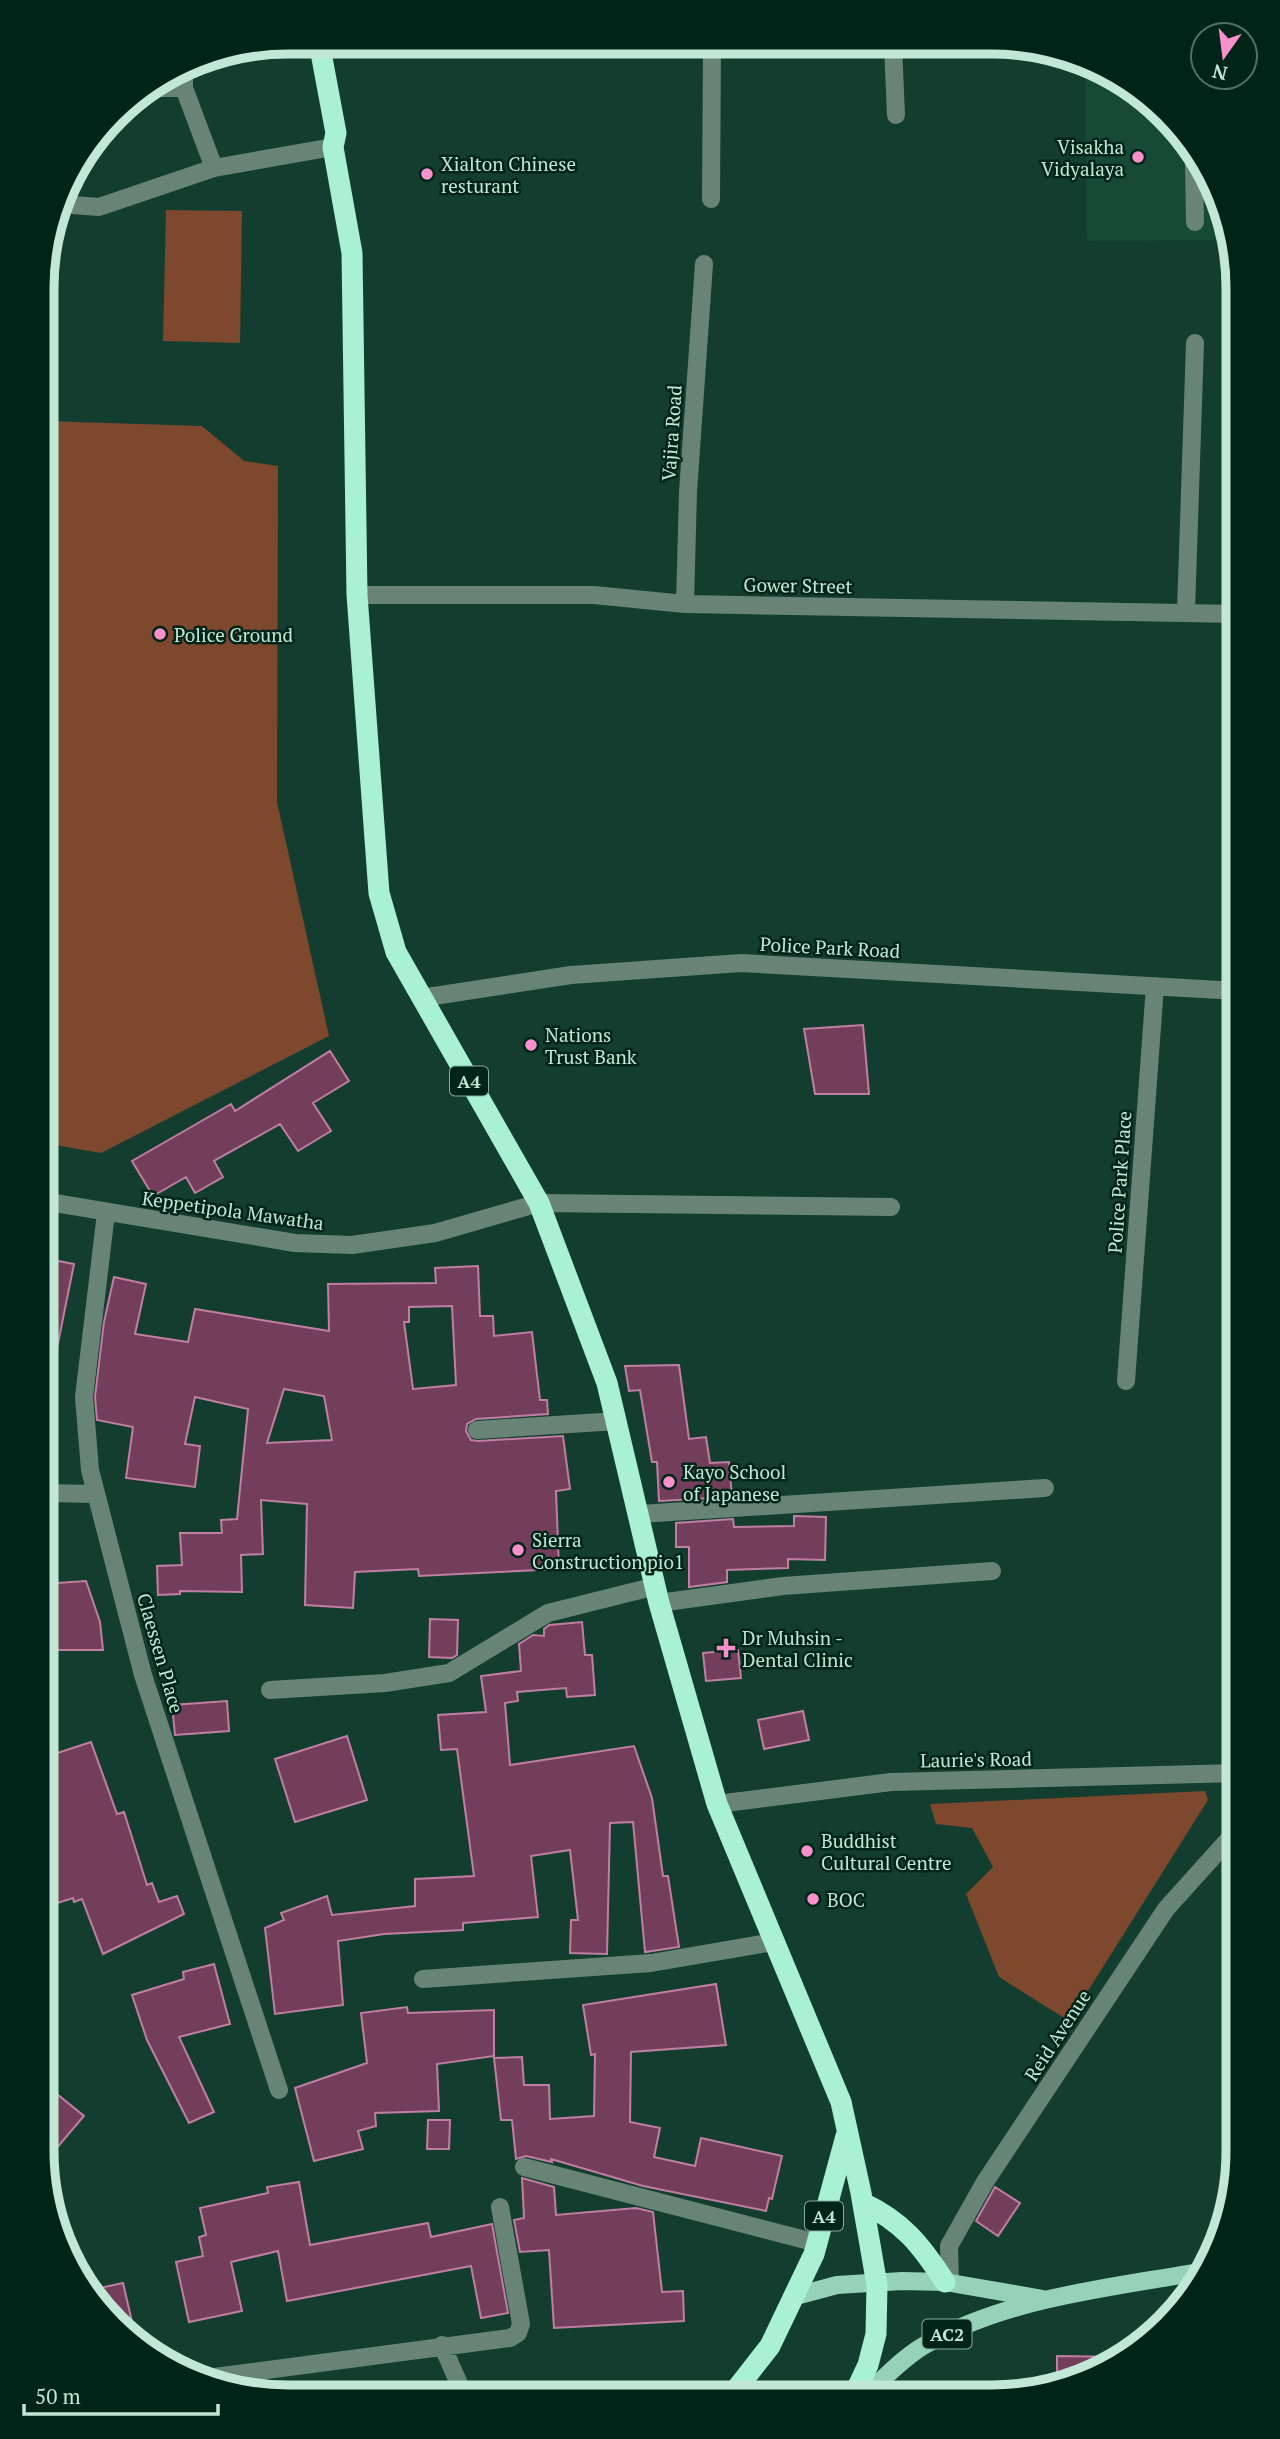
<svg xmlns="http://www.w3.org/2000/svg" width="1280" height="2439" viewBox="0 0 1280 2439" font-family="'PT Serif',serif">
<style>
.built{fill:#174937}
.green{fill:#7d482e}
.building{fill:#733e5c;stroke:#c07ea2;stroke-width:2;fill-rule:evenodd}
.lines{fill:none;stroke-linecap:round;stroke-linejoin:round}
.minor{stroke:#678477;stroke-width:18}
.major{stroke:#96d2b8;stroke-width:18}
.highway{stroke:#a8f1d2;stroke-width:21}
.poi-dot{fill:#f890cb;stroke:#012418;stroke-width:2.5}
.labels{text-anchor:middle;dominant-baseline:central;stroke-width:5;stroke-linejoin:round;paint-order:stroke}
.shield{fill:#012418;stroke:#87ad9d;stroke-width:2}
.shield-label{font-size:18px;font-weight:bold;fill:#c1e8d6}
.poi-label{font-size:19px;fill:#c1e8d6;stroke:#012418;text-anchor:start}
.street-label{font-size:19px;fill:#c1e8d6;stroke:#012418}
.rim{fill:none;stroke:#c1e8d6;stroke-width:9}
</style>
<rect width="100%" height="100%" fill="#133e2f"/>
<path class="built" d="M 1085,69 L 1154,103 L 1225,210 L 1230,240 L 1087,241 Z"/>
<path class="green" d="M 166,210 L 242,211 L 240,343 L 163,341 Z
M 44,421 L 202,426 L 244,461 L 278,466 L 277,802 L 329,1036 L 101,1153 L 43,1143 Z
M 1205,1791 L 1208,1800 L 1069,2021 L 999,1977 L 966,1894 L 993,1867 L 972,1828 L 936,1824 L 930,1804 Z"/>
<path class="building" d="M 863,1025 L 869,1094 L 815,1094 L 804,1029 Z
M 330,1051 L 349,1081 L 313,1103 L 331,1131 L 298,1151 L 280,1124 L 214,1161 L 223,1177 L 195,1193 L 186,1177 L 153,1196 L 132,1161 L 231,1104 L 235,1111 Z
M 43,1258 L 74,1264 L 53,1368 L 43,1367 Z
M 478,1266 L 480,1316 L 493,1316 L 494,1336 L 532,1332 L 540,1400 L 547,1400 L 548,1414 L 476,1419 L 467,1424 L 466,1431 L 471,1440 L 478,1441 L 563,1436 L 570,1489 L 556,1491 L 559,1569 L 419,1576 L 418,1569 L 355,1572 L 353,1608 L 305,1605 L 307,1504 L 261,1500 L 263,1554 L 241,1555 L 242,1592 L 180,1591 L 180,1594 L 158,1595 L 157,1566 L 182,1565 L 180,1533 L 222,1533 L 221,1520 L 237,1519 L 248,1409 L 195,1397 L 185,1444 L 200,1446 L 195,1487 L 126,1478 L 133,1427 L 97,1420 L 95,1397 L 104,1322 L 114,1277 L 146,1284 L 135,1334 L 188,1342 L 195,1309 L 329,1331 L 328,1284 L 436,1283 L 435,1268 ZM 452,1306 L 456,1385 L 413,1389 L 404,1322 L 409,1322 L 409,1307 ZM 284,1389 L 324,1396 L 332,1440 L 267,1443 Z
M 679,1365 L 689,1439 L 706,1437 L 710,1463 L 729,1462 L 732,1497 L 659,1501 L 657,1462 L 652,1462 L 640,1390 L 629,1391 L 625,1366 Z
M 794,1516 L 826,1517 L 825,1560 L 788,1559 L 788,1568 L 727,1570 L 727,1582 L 689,1587 L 689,1547 L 676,1547 L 676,1523 L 733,1519 L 734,1527 L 794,1526 Z
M 86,1581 L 100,1622 L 103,1650 L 43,1650 L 43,1584 Z
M 430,1619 L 458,1620 L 457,1655 L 452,1658 L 429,1657 Z
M 582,1622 L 585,1655 L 592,1655 L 595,1695 L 567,1697 L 566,1688 L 517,1692 L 518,1701 L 505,1703 L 510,1765 L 634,1746 L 652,1798 L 663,1876 L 668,1876 L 679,1947 L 645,1952 L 633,1822 L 610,1823 L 607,1954 L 570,1953 L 571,1920 L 578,1920 L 570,1850 L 531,1856 L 538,1917 L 463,1923 L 463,1930 L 384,1934 L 338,1941 L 343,2005 L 275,2014 L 265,1928 L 284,1920 L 281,1913 L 327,1896 L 332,1915 L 415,1906 L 415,1879 L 474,1876 L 457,1749 L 441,1750 L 438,1715 L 486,1712 L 481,1676 L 521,1671 L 519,1644 L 533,1635 L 544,1636 L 544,1629 L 549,1625 Z
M 738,1650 L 741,1678 L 706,1681 L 703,1653 Z
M 227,1701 L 229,1731 L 175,1735 L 172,1705 Z
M 803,1711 L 809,1740 L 764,1749 L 758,1720 Z
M 347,1736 L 367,1800 L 295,1822 L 275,1759 Z
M 91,1742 L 117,1814 L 124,1812 L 147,1885 L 152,1883 L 159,1902 L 177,1896 L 184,1914 L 103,1954 L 82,1899 L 74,1902 L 73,1898 L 42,1908 L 42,1758 Z
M 214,1964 L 230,2024 L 179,2037 L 214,2112 L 189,2123 L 147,2040 L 132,1995 L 184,1979 L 183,1972 Z
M 716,1984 L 726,2045 L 631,2052 L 630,2122 L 660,2128 L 654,2157 L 695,2166 L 701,2138 L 782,2156 L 772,2199 L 769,2198 L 766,2211 L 643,2186 L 551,2159 L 552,2162 L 526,2156 L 516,2159 L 512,2120 L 501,2120 L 494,2058 L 522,2057 L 524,2085 L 549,2085 L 550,2119 L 594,2116 L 595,2054 L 591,2055 L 583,2005 Z
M 407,2007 L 408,2013 L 494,2010 L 494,2056 L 437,2064 L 439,2111 L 375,2113 L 376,2126 L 358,2131 L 363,2149 L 314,2161 L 295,2088 L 367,2063 L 361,2013 Z
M 42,2082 L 84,2116 L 44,2163 L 42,2150 Z
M 428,2120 L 450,2120 L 449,2149 L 427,2149 Z
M 522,2178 L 554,2187 L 556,2215 L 636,2208 L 653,2212 L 662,2292 L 683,2291 L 684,2321 L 554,2328 L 549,2250 L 520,2252 L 514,2220 L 524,2218 Z
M 299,2182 L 310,2245 L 428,2223 L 431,2237 L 492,2224 L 508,2313 L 481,2318 L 471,2266 L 287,2301 L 278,2251 L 231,2262 L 242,2311 L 189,2322 L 176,2262 L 203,2256 L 199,2237 L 206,2235 L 200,2208 L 268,2193 L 267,2187 Z
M 995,2187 L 1020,2203 L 998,2236 L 976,2221 Z
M 123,2283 L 137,2343 L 126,2336 L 95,2289 Z
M 1057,2356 L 1126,2357 L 1070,2384 L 1057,2386 Z"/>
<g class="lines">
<path class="minor" d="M 893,46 L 896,115
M 184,67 L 184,88 L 214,168
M 151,88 L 184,88
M 1194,163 L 1195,222
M 711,199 L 712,45
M 60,204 L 99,207 L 214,168 L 333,147
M 357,595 L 594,595 L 685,604 L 1238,614
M 685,604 L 688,492 L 704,264
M 1186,611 L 1195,343
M 421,998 L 571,975 L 741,963 L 1238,991
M 43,1201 L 295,1243 L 352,1245 L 435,1233 L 539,1203 L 891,1207
M 106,1213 L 84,1397 L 90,1470 L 143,1675 L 279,2090
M 1126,1381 L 1155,986
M 477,1430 L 617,1421
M 43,1493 L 96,1494
M 640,1514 L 1045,1488
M 659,1603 L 783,1586 L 992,1571
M 270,1690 L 385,1683 L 449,1673 L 548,1613 L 656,1586
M 717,1804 L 891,1782 L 1238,1773
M 423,1979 L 651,1963 L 773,1942
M 524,2167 L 817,2243
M 950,2283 L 949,2246 L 985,2182 L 1166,1909 L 1238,1829
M 442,2345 L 464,2395
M 199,2379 L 510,2338 L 518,2333 L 521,2324 L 500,2207"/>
<path class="major" d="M 792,2297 L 837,2285 L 902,2281 L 945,2282 L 1043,2299
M 863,2397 C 883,2380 902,2358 925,2345 C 1008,2297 1111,2288 1204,2271"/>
<path class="highway" d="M 319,42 L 336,133 L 333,147 L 352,253 L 357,595 L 379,893 L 396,952 L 539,1203 L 607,1383 L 659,1603 L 717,1804 L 841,2102 L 861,2193 L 877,2285 L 876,2334 L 868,2365 L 853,2397
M 863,2203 C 903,2222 921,2245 945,2282
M 731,2396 L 770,2346 L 814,2254 L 846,2136"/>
</g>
<g class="poi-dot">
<circle cx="1138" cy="157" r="7"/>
<circle cx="427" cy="174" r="7"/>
<circle cx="160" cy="634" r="7"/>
<circle cx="531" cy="1045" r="7"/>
<circle cx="669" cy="1482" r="7"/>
<circle cx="518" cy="1550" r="7"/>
<path d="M722.5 1637.5h7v7h7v7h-7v7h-7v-7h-7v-7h7z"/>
<circle cx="807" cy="1851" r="7"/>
<circle cx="813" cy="1899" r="7"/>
</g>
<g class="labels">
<g class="shield">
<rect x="450" y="1066.5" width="38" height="29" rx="5"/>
<rect x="805" y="2201.5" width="38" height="29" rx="5"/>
<rect x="922.5" y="2319.5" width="49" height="29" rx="5"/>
</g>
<g class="shield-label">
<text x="469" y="1081">A4</text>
<text x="824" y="2216">A4</text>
<text x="947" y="2334">AC2</text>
</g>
<g class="poi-label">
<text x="1124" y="146" text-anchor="end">Visakha<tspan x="1124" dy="22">Vidyalaya</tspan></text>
<text x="441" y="163">Xialton Chinese<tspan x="441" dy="22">resturant</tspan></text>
<text x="174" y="634">Police Ground</text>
<text x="545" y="1034">Nations<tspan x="545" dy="22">Trust Bank</tspan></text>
<text x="683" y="1471">Kayo School<tspan x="683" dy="22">of Japanese</tspan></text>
<text x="532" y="1539">Sierra<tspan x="532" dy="22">Construction pio1</tspan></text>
<text x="742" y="1637">Dr Muhsin -<tspan x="742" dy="22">Dental Clinic</tspan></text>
<text x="821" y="1840">Buddhist<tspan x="821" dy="22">Cultural Centre</tspan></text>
<text x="827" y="1899">BOC</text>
</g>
<g class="street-label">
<text transform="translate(671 433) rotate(-86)">Vajira Road</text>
<text transform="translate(798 585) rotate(1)">Gower Street</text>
<text transform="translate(830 947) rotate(3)">Police Park Road</text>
<text transform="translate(1119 1182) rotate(-86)">Police Park Place</text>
<text transform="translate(233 1210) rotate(8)">Keppetipola Mawatha</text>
<text transform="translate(161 1653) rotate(74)">Claessen Place</text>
<text transform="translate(976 1759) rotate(-1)">Laurie's Road</text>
<text transform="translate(1057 2035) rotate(-57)">Reid Avenue</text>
</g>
</g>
<path d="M0 0H1280V2439H0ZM288 54H992A234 234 0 0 1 1226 288V2151A234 234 0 0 1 992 2385H288A234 234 0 0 1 54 2151V288A234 234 0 0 1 288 54Z" fill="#012418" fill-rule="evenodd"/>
<path class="rim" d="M288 54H992A234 234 0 0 1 1226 288V2151A234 234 0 0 1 992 2385H288A234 234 0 0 1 54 2151V288A234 234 0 0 1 288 54Z"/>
<g transform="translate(1224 56) rotate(194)"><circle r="33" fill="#012418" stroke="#4e7264" stroke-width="2"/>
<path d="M0-5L12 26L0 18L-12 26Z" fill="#f890cb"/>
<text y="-10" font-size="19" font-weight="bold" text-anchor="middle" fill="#c1e8d6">N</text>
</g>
<path d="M24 2404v10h194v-10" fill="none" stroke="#c1e8d6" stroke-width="3.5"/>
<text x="35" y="2404" font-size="21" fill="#c1e8d6" stroke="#012418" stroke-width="5" paint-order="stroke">50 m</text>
</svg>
